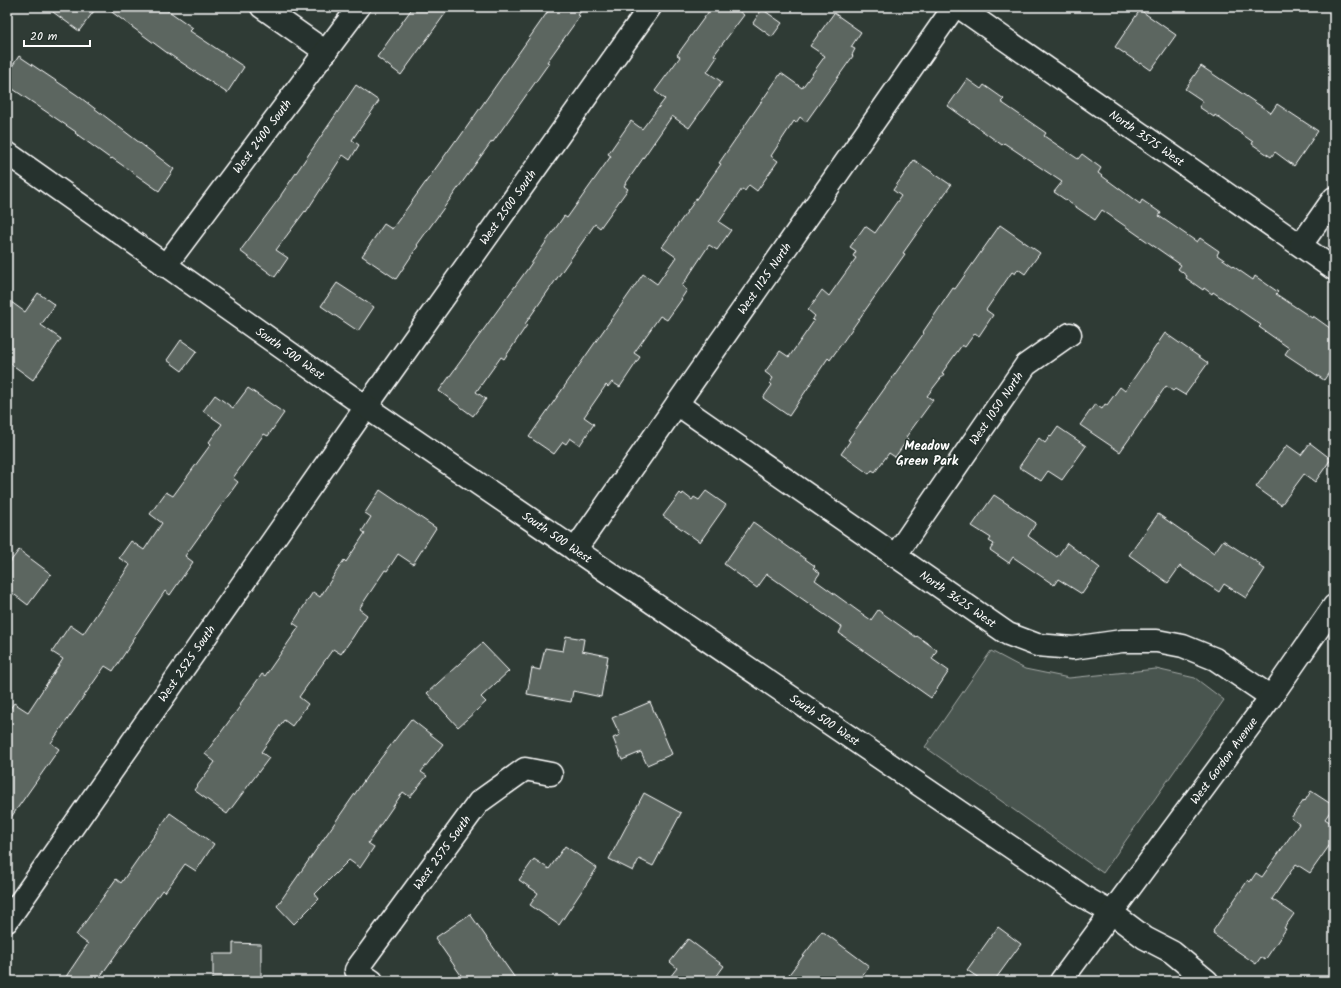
<svg xmlns="http://www.w3.org/2000/svg" width="1341" height="988" viewBox="0 0 1341 988" font-family="Kalam,sans-serif">
<style>
.green{fill:#4a544f;stroke:#a4aaa7}
.building{fill:#5b6661;stroke:#fff}
.lines{fill:none;stroke-linecap:round;stroke-linejoin:round}
.street-casing{stroke:#fff;stroke-width:25}
.secondary-casing{stroke:#fff;stroke-width:25}
.street{stroke:#26332d;stroke-width:22}
.secondary{stroke:#26332d;stroke-width:22}
.labels{text-anchor:middle;dominant-baseline:central;stroke-width:3;stroke-linejoin:round;paint-order:stroke}
.street-label{font-size:12px;fill:#fff;stroke:#26332d}
.neighbourhood-label{font-size:13px;font-weight:bold;fill:#fff;stroke:#26332d}
</style>
<rect width="100%" height="100%" fill="#2f3b35"/>
<filter id="ink" filterUnits="userSpaceOnUse"><feTurbulence type="fractalNoise" baseFrequency=".025" numOctaves="2"/><feDisplacementMap in="SourceGraphic" scale="8" xChannelSelector="R" yChannelSelector="G"/><feConvolveMatrix kernelMatrix="1 2 1 2 8 2 1 2 1" color-interpolation-filters="sRGB"/></filter>
<g filter="url(#ink)">
<path class="green" d="M 991,651 L 1025,669 L 1069,678 L 1156,669 L 1195,678 L 1224,700 L 1103,873 L 925,747 Z"/>
<path class="building" d="M 46,7 L 97,7 L 79,31 Z
M 105,7 L 163,7 L 193,28 L 190,31 L 244,67 L 227,93 L 166,52 Z
M 413,7 L 450,7 L 401,75 L 377,57 Z
M 551,7 L 584,7 L 578,15 L 580,16 L 547,62 L 549,63 L 493,142 L 492,141 L 417,245 L 418,246 L 396,279 L 362,256 L 384,224 L 392,229 L 456,140 L 457,141 Z
M 712,7 L 733,7 L 744,15 L 714,55 L 717,57 L 707,72 L 722,82 L 689,128 L 672,116 L 624,186 L 628,189 L 600,228 L 595,224 L 525,324 L 527,325 L 504,359 L 501,357 L 476,392 L 486,399 L 473,416 L 439,391 L 526,271 L 564,216 L 567,218 L 611,156 L 608,154 L 631,121 L 642,129 L 665,99 L 655,91 L 680,57 L 677,55 Z
M 762,9 L 782,23 L 772,37 L 753,23 Z
M 1140,10 L 1176,35 L 1151,70 L 1141,63 L 1140,64 L 1115,47 Z
M 834,13 L 861,32 L 851,47 L 855,49 L 852,55 L 853,56 L 806,122 L 800,117 L 796,123 L 794,121 L 771,156 L 778,161 L 757,191 L 749,185 L 745,191 L 742,189 L 719,222 L 731,230 L 717,250 L 709,245 L 682,286 L 687,290 L 681,299 L 682,299 L 667,320 L 660,316 L 634,353 L 640,357 L 620,387 L 612,382 L 608,387 L 606,385 L 584,417 L 594,424 L 580,445 L 570,438 L 566,444 L 563,442 L 554,454 L 529,437 L 643,274 L 657,284 L 676,257 L 662,247 L 721,164 L 719,163 L 781,73 L 802,88 L 825,56 L 810,46 Z
M 19,56 L 77,95 L 174,169 L 159,191 L 112,158 L 111,159 L 75,133 L 76,132 L 7,85 L 7,74 Z
M 1201,66 L 1271,113 L 1277,104 L 1318,131 L 1294,166 L 1275,152 L 1271,157 L 1252,144 L 1253,142 L 1215,115 L 1214,117 L 1199,107 L 1203,101 L 1185,89 Z
M 967,79 L 981,89 L 984,85 L 1004,99 L 1001,102 L 1046,133 L 1044,136 L 1078,159 L 1082,154 L 1101,168 L 1098,173 L 1140,204 L 1142,200 L 1161,213 L 1159,216 L 1197,242 L 1200,238 L 1219,251 L 1217,255 L 1253,280 L 1255,276 L 1278,292 L 1276,294 L 1312,318 L 1313,316 L 1334,331 L 1334,365 L 1324,380 L 1285,354 L 1289,348 L 1259,327 L 1261,325 L 1213,292 L 1212,294 L 1204,288 L 1203,290 L 1186,278 L 1187,276 L 1178,269 L 1181,265 L 1102,210 L 1095,220 L 1054,192 L 1062,182 L 1004,143 L 1002,145 L 948,106 Z
M 356,85 L 379,101 L 352,140 L 359,145 L 350,160 L 343,155 L 306,212 L 305,211 L 276,250 L 288,258 L 275,277 L 240,251 L 281,196 L 281,195 Z
M 914,160 L 951,185 L 903,253 L 905,254 L 830,360 L 828,358 L 789,416 L 763,398 L 772,385 L 770,383 L 773,378 L 765,372 L 780,351 L 789,357 L 814,321 L 812,320 L 815,316 L 808,310 L 822,290 L 829,296 L 856,258 L 853,256 L 856,251 L 850,247 L 865,226 L 875,233 L 901,196 L 893,190 Z
M 1000,225 L 1040,253 L 1025,274 L 1018,269 L 1015,274 L 1012,272 L 986,310 L 993,315 L 979,336 L 975,333 L 965,347 L 962,345 L 942,373 L 944,374 L 927,396 L 933,400 L 906,437 L 908,439 L 895,457 L 889,453 L 875,472 L 872,470 L 869,474 L 841,454 L 850,441 L 848,440 L 924,333 L 923,332 L 953,288 L 955,289 Z
M 337,283 L 374,307 L 358,331 L 321,306 Z
M 38,293 L 55,305 L 41,325 L 61,339 L 33,380 L 7,361 L 7,299 L 25,312 Z
M 1165,333 L 1208,363 L 1185,395 L 1175,389 L 1173,391 L 1166,386 L 1120,452 L 1080,425 L 1095,404 L 1102,409 L 1105,404 L 1107,405 L 1120,387 L 1125,391 Z
M 181,340 L 197,351 L 182,371 L 167,360 Z
M 248,388 L 284,413 L 268,436 L 264,434 L 233,478 L 238,482 L 185,556 L 193,562 L 170,595 L 165,591 L 132,640 L 133,641 L 113,671 L 105,666 L 51,743 L 59,749 L 7,823 L 7,713 L 14,703 L 28,712 L 63,659 L 52,652 L 70,625 L 83,634 L 130,565 L 119,558 L 131,541 L 144,550 L 162,523 L 150,514 L 166,492 L 173,496 L 211,444 L 209,442 L 222,424 L 203,411 L 215,395 L 233,408 Z
M 1058,427 L 1086,446 L 1062,480 L 1048,471 L 1041,481 L 1019,467 L 1039,438 L 1045,443 L 1050,436 L 1051,437 Z
M 1310,443 L 1331,459 L 1315,482 L 1304,474 L 1281,505 L 1256,487 L 1287,445 L 1301,455 Z
M 380,490 L 436,528 L 413,564 L 398,554 L 387,571 L 385,570 L 359,609 L 367,615 L 353,637 L 341,654 L 333,649 L 299,697 L 308,704 L 292,726 L 284,720 L 261,752 L 269,758 L 227,814 L 194,790 L 215,762 L 205,754 L 241,705 L 240,704 L 262,674 L 265,676 L 299,627 L 293,623 L 313,592 L 320,597 L 344,560 L 346,562 L 365,533 L 362,531 L 371,517 L 365,513 Z
M 706,491 L 726,505 L 700,542 L 663,516 L 680,493 L 682,495 L 683,493 L 692,500 L 694,497 L 699,500 Z
M 994,495 L 1036,523 L 1028,536 L 1057,557 L 1067,543 L 1100,568 L 1082,594 L 1058,579 L 1054,585 L 1013,557 L 1009,563 L 990,550 L 994,544 L 989,541 L 991,538 L 972,526 Z
M 1158,514 L 1214,553 L 1223,540 L 1260,564 L 1259,566 L 1265,569 L 1246,598 L 1224,584 L 1219,592 L 1180,566 L 1168,583 L 1129,555 Z
M 753,522 L 815,566 L 813,568 L 820,573 L 815,580 L 858,611 L 871,620 L 878,610 L 916,637 L 917,636 L 937,650 L 932,659 L 949,671 L 931,698 L 839,633 L 842,627 L 767,574 L 757,588 L 724,564 Z
M 19,550 L 51,574 L 28,605 L 7,589 L 7,566 Z
M 566,636 L 584,639 L 582,651 L 608,656 L 601,697 L 573,691 L 571,702 L 527,694 L 532,668 L 540,670 L 545,648 L 563,651 Z
M 482,643 L 509,671 L 481,697 L 486,702 L 458,727 L 427,693 Z
M 650,702 L 672,754 L 647,765 L 641,752 L 622,760 L 613,738 L 620,735 L 612,718 Z
M 411,719 L 443,744 L 421,772 L 427,776 L 410,797 L 403,792 L 368,843 L 374,847 L 360,868 L 349,860 L 315,894 L 319,899 L 294,924 L 277,906 L 370,772 Z
M 1311,791 L 1334,806 L 1325,819 L 1334,825 L 1334,839 L 1310,873 L 1296,864 L 1272,899 L 1294,914 L 1284,928 L 1286,929 L 1265,960 L 1261,957 L 1256,964 L 1213,934 L 1214,932 L 1213,931 L 1248,880 L 1250,882 L 1256,873 L 1262,877 L 1299,824 L 1291,818 L 1304,800 L 1305,801 Z
M 644,793 L 681,813 L 653,866 L 639,859 L 633,871 L 609,859 Z
M 170,813 L 214,844 L 196,871 L 185,864 L 165,892 L 162,890 L 97,981 L 63,981 L 88,944 L 76,935 L 116,879 L 121,883 Z
M 565,846 L 597,868 L 559,925 L 530,905 L 538,893 L 519,880 L 534,859 L 549,869 Z
M 470,914 L 517,981 L 465,981 L 435,938 Z
M 998,927 L 1021,944 L 994,981 L 983,981 L 967,970 Z
M 822,931 L 869,966 L 858,981 L 784,981 Z
M 688,939 L 724,966 L 713,981 L 667,981 L 677,968 L 670,962 Z
M 233,943 L 261,944 L 261,981 L 213,981 L 213,954 L 233,954 Z"/>
<g class="lines">
<g class="street-casing">
<g id="street">
<path d="M 262,7 L 326,52"/>
<path id="s1" d="M 959,7 L 1334,269"/>
<path d="M 1301,245 L 1334,198"/>
<path id="s2" d="M 165,266 L 359,7"/>
<path id="s3" d="M 677,404 L 1008,634 L 1037,645 L 1073,648 L 1122,641 L 1157,641 L 1183,646 L 1215,659 L 1271,697"/>
<path id="s4" d="M 575,550 L 954,7"/>
<path id="s5" d="M 895,556 L 1026,365 L 1070,334"/>
<path id="s6" d="M 7,921 L 366,407 L 650,7"/>
<path id="s7" d="M 372,981 L 356,970 L 479,802 L 525,769 L 551,774"/>
</g>
</g>
<g class="secondary-casing">
<g id="secondary">
<path id="s8" d="M 7,153 L 366,407 L 1084,897 L 1112,913 L 1145,938 L 1172,952 L 1207,981"/>
<path id="s9" d="M 1061,981 L 1271,697 L 1334,606"/>
</g>
</g>
<use href="#street" class="street"/>
<use href="#secondary" class="secondary"/>
</g>
</g>
<g class="labels">
<g class="street-label">
<text stroke="none"><textPath href="#s2" startOffset="162">West 2400 South</textPath></text>
<text stroke="none"><textPath href="#s1" startOffset="229">North 3575 West</textPath></text>
<text stroke="none"><textPath href="#s6" startOffset="872">West 2500 South</textPath></text>
<text stroke="none"><textPath href="#s4" startOffset="331">West 1125 North</textPath></text>
<text stroke="none"><textPath href="#s8" startOffset="347">South 500 West</textPath></text>
<text stroke="none"><textPath href="#s5" startOffset="179">West 1050 North</textPath></text>
<text stroke="none"><textPath href="#s8" startOffset="671">South 500 West</textPath></text>
<text stroke="none"><textPath href="#s3" startOffset="342">North 3625 West</textPath></text>
<text stroke="none"><textPath href="#s6" startOffset="314">West 2525 South</textPath></text>
<text stroke="none"><textPath href="#s8" startOffset="995">South 500 West</textPath></text>
<text stroke="none"><textPath href="#s9" startOffset="274">West Gordon Avenue</textPath></text>
<text stroke="none"><textPath href="#s7" startOffset="165">West 2575 South</textPath></text>
</g>
<g class="neighbourhood-label">
<text x="927" y="446">Meadow<tspan x="927" dy="15">Green Park</tspan></text>
</g>
</g>
<rect width="1341" height="988" fill="none" stroke="#26332d" stroke-width="24"/>
<rect x="12" y="12" width="1317" height="964" fill="none" stroke="#fff" stroke-width="1.5" filter="url(#ink)"/>
<path d="M24 40v6h66v-6" fill="none" stroke="#ffffff" stroke-width="2"/>
<text x="30" y="40" font-size="12" fill="#ffffff" stroke="#26332d" stroke-width="3" paint-order="stroke">20 m</text>
</svg>
